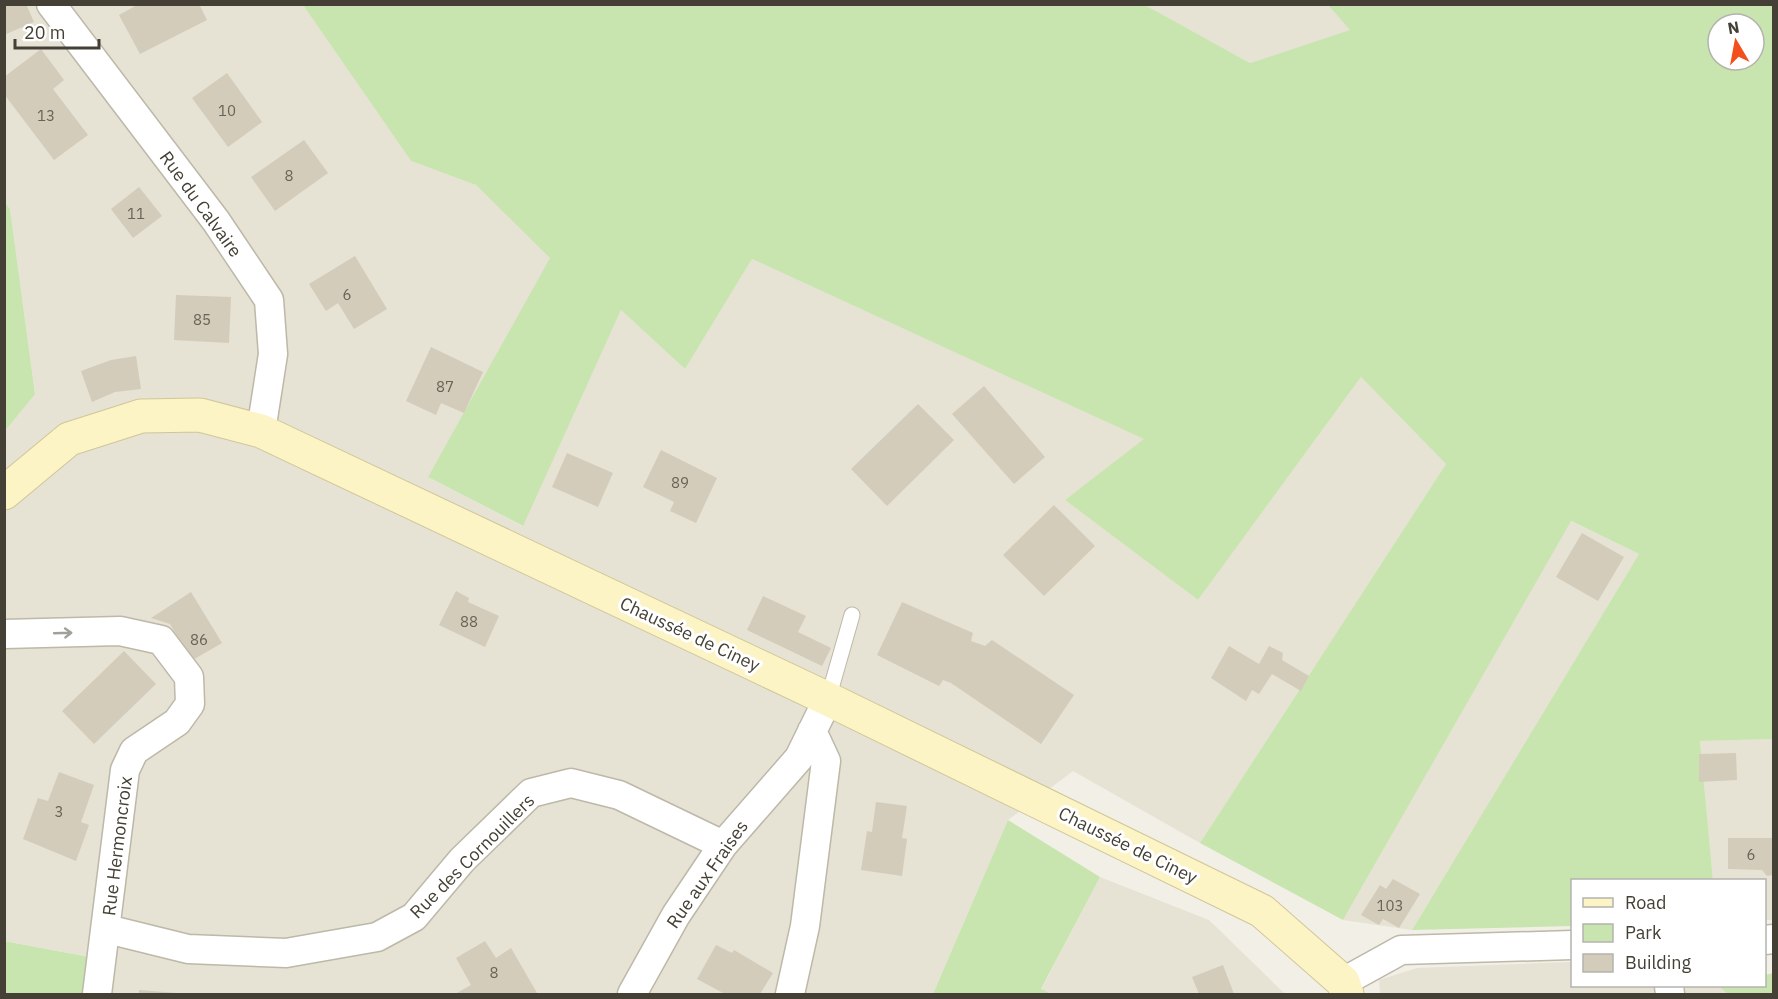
<svg xmlns="http://www.w3.org/2000/svg" width="1778" height="999" viewBox="0 0 1778 999" font-family="'IBM Plex Sans',sans-serif">
<style>
.residential{fill:#e6e2d4}
.green{fill:#c8e5af;fill-rule:evenodd}
.building{fill:#d3ccbb}
.lines{fill:none;stroke-linecap:round;stroke-linejoin:round}
.service-casing{stroke:#bdb8a8;stroke-width:17}
.minor-casing{stroke:#bdb8a8;stroke-width:31}
.secondary-casing{stroke:#d1c697;stroke-width:35}
.service{stroke:#fff;stroke-width:15}
.minor{stroke:#fff;stroke-width:28}
.secondary{stroke:#fcf4c5;stroke-width:33}
.oneway{stroke:#a2a09a}
.labels{text-anchor:middle;dominant-baseline:central;stroke-width:6;stroke-linejoin:round;paint-order:stroke}
.number-label{font-size:15px;fill:#686356}
.street-label{font-size:18px;fill:#444035;stroke:#fff}
</style>
<rect width="100%" height="100%" fill="#f2efe6"/>
<path class="residential" d="M 5,5 L 303,5 L 411,161 L 476,185 L 551,258 L 428,477 L 522,526 L 621,310 L 685,369 L 752,259 L 1145,439 L 1065,500 L 1198,600 L 1361,377 L 1446,464 L 1200,843 L 1073,771 L 1008,820 L 933,994 L 87,994 L 89,957 L 5,941 L 5,431 L 35,393 L 10,209 L 5,203 Z
M 1145,5 L 1328,5 L 1351,30 L 1250,63 Z
M 1570,521 L 1639,554 L 1412,930 L 1343,920 Z
M 1773,739 L 1773,920 L 1765,920 L 1764,880 L 1713,880 L 1700,741 Z
M 1100,877 L 1209,920 L 1285,994 L 1051,994 L 1041,990 Z
M 1572,962 L 1572,986 L 1719,986 L 1727,994 L 1380,994 L 1379,980 L 1417,968 Z"/>
<path class="green" d="M 303,5 L 1145,5 L 1250,63 L 1350,30 L 1328,5 L 1773,5 L 1773,739 L 1700,741 L 1713,880 L 1572,880 L 1572,926 L 1412,930 L 1639,554 L 1571,521 L 1343,920 L 1200,843 L 1446,464 L 1361,377 L 1198,600 L 1065,500 L 1144,439 L 752,259 L 685,369 L 621,310 L 523,526 L 428,477 L 550,258 L 476,185 L 411,161 ZM 1718,24 L 1754,24 L 1754,60 L 1718,60 Z
M 5,203 L 10,209 L 35,394 L 5,431 Z
M 1008,820 L 1100,877 L 1041,989 L 1051,994 L 933,994 Z
M 4,941 L 89,957 L 87,994 L 5,994 Z
M 1773,973 L 1773,994 L 1727,994 L 1719,986 L 1764,986 L 1765,975 Z"/>
<path class="building" d="M 4,4 L 26,4 L 34,22 L 4,35 Z
M 139,4 L 199,4 L 207,20 L 140,54 L 119,15 Z
M 41,49 L 64,80 L 53,89 L 88,135 L 54,160 L 4,94 L 4,77 Z
M 227,73 L 262,122 L 228,147 L 192,98 Z
M 304,140 L 328,173 L 275,211 L 251,177 Z
M 139,187 L 162,216 L 133,238 L 111,209 Z
M 355,256 L 387,309 L 354,329 L 338,303 L 326,311 L 309,284 Z
M 176,295 L 231,297 L 229,343 L 174,340 Z
M 431,347 L 483,372 L 464,413 L 441,403 L 436,415 L 406,401 Z
M 136,356 L 141,389 L 115,392 L 92,402 L 81,371 L 111,360 Z
M 984,386 L 1045,457 L 1014,484 L 952,414 Z
M 918,404 L 954,440 L 887,506 L 851,469 Z
M 661,450 L 717,478 L 696,523 L 670,511 L 674,502 L 643,487 Z
M 567,453 L 613,473 L 598,507 L 552,487 Z
M 1054,505 L 1095,546 L 1044,596 L 1003,555 Z
M 1582,533 L 1624,557 L 1598,601 L 1556,577 Z
M 456,591 L 469,598 L 468,602 L 499,616 L 485,647 L 439,625 Z
M 191,592 L 222,643 L 191,661 L 170,624 L 151,618 Z
M 763,596 L 806,616 L 798,632 L 831,648 L 822,666 L 747,630 Z
M 902,602 L 973,633 L 971,641 L 985,646 L 992,640 L 1074,695 L 1041,744 L 951,683 L 943,680 L 939,686 L 877,655 Z
M 1229,646 L 1259,664 L 1269,646 L 1283,653 L 1282,660 L 1309,676 L 1301,691 L 1272,674 L 1259,694 L 1252,690 L 1246,701 L 1211,678 Z
M 124,651 L 156,684 L 94,744 L 62,711 Z
M 1736,753 L 1737,780 L 1699,782 L 1699,754 Z
M 59,772 L 94,785 L 81,822 L 89,825 L 76,861 L 23,839 L 38,798 L 48,801 Z
M 876,802 L 907,806 L 902,838 L 907,839 L 902,876 L 861,870 L 867,831 L 872,832 Z
M 1728,838 L 1773,838 L 1773,875 L 1767,876 L 1762,870 L 1728,869 Z
M 1393,879 L 1420,894 L 1399,928 L 1383,919 L 1379,925 L 1361,915 L 1380,885 L 1386,889 Z
M 485,941 L 496,958 L 511,948 L 537,993 L 455,994 L 471,985 L 456,958 Z
M 716,945 L 732,953 L 734,950 L 773,973 L 760,994 L 725,994 L 697,979 Z
M 1223,965 L 1234,994 L 1199,994 L 1192,977 Z
M 139,990 L 177,993 L 177,994 L 139,994 Z"/>
<g class="lines">
<g class="service-casing">
<path id="service" d="M 828,699 L 852,615"/>
</g>
<g class="minor-casing">
<path id="minor" d="M 51,4 L 216,221 L 269,300 L 273,354 L 261,431
M 4,634 L 120,631 L 161,640 L 189,677 L 190,704 L 177,722 L 134,751 L 125,770 L 97,994
M 107,929 L 188,949 L 286,953 L 377,937 L 414,917 L 462,860 L 531,793 L 571,783 L 619,795 L 723,845
M 1764,940 L 1774,939
M 1343,982 L 1401,950 L 1572,945
M 1669,986 L 1670,994
M 632,994 L 676,915 L 723,845 L 799,758 L 828,699
M 790,994 L 805,926 L 826,761 L 812,731"/>
</g>
<g class="secondary-casing">
<path id="secondary" d="M 4,493 L 69,439 L 141,416 L 200,415 L 261,431 L 828,699 L 1262,911 L 1343,982 L 1347,994"/>
</g>
<use href="#service" class="service"/>
<use href="#minor" class="minor"/>
<use href="#secondary" class="secondary"/>
</g>
<defs><path id="oneway-shaft" d="M-6 0H5M1.5-3L5.5 0L1.5 3" fill="none" stroke-width="1.6" stroke-linecap="round" stroke-linejoin="round" transform="scale(1.5)"/></defs>
<use class="oneway" href="#oneway-shaft" transform="translate(63 633) rotate(-2)"/>
<g class="labels">
<g class="number-label">
<text x="227" y="110">10</text>
<text x="46" y="115">13</text>
<text x="289" y="175">8</text>
<text x="136" y="213">11</text>
<text x="347" y="294">6</text>
<text x="202" y="319">85</text>
<text x="445" y="386">87</text>
<text x="680" y="482">89</text>
<text x="469" y="621">88</text>
<text x="199" y="639">86</text>
<text x="59" y="811">3</text>
<text x="1751" y="854">6</text>
<text x="1390" y="905">103</text>
<text x="494" y="972">8</text>
</g>
<g class="street-label">
<text transform="translate(201 204) rotate(54)">Rue du Calvaire</text>
<text transform="translate(690 634) rotate(25)">Chaussée de Ciney</text>
<text transform="translate(1128 845) rotate(26)">Chaussée de Ciney</text>
<text transform="translate(117 846) rotate(-83)">Rue Hermoncroix</text>
<text transform="translate(472 856) rotate(-45)">Rue des Cornouillers</text>
<text transform="translate(707 874) rotate(-55)">Rue aux Fraises</text>
</g>
</g>
<rect width="1778" height="999" fill="none" stroke="#444035" stroke-width="12"/>
<rect x="1571" y="879" width="195" height="108" fill="#ffffff" stroke="#b4b3ae" stroke-width="1.5"/>
<rect x="1583" y="898" width="30" height="9" fill="#fcf4c5" stroke="#b4b3ae" stroke-width="1.5"/>
<text x="1625" y="909" font-size="18" fill="#444035">Road</text>
<rect x="1583" y="924" width="30" height="18" fill="#c8e5af" stroke="#b4b3ae" stroke-width="1.5"/>
<text x="1625" y="939" font-size="18" fill="#444035">Park</text>
<rect x="1583" y="954" width="30" height="18" fill="#d3ccbb" stroke="#b4b3ae" stroke-width="1.5"/>
<text x="1625" y="969" font-size="18" fill="#444035">Building</text>
<g transform="translate(1736 42) rotate(350)"><circle r="28" fill="#ffffff" stroke="#b4b3ae" stroke-width="1.5"/>
<path d="M0-4.5L10 22L0 15L-10 22Z" fill="#f2501d"/>
<text y="-9" font-size="16" font-weight="bold" text-anchor="middle" fill="#444035">N</text>
</g>
<path d="M15 39v9h84v-9" fill="none" stroke="#444035" stroke-width="3"/>
<text x="24" y="39" font-size="18" fill="#444035" stroke="#ffffff" stroke-width="4.5" paint-order="stroke">20 m</text>
</svg>
